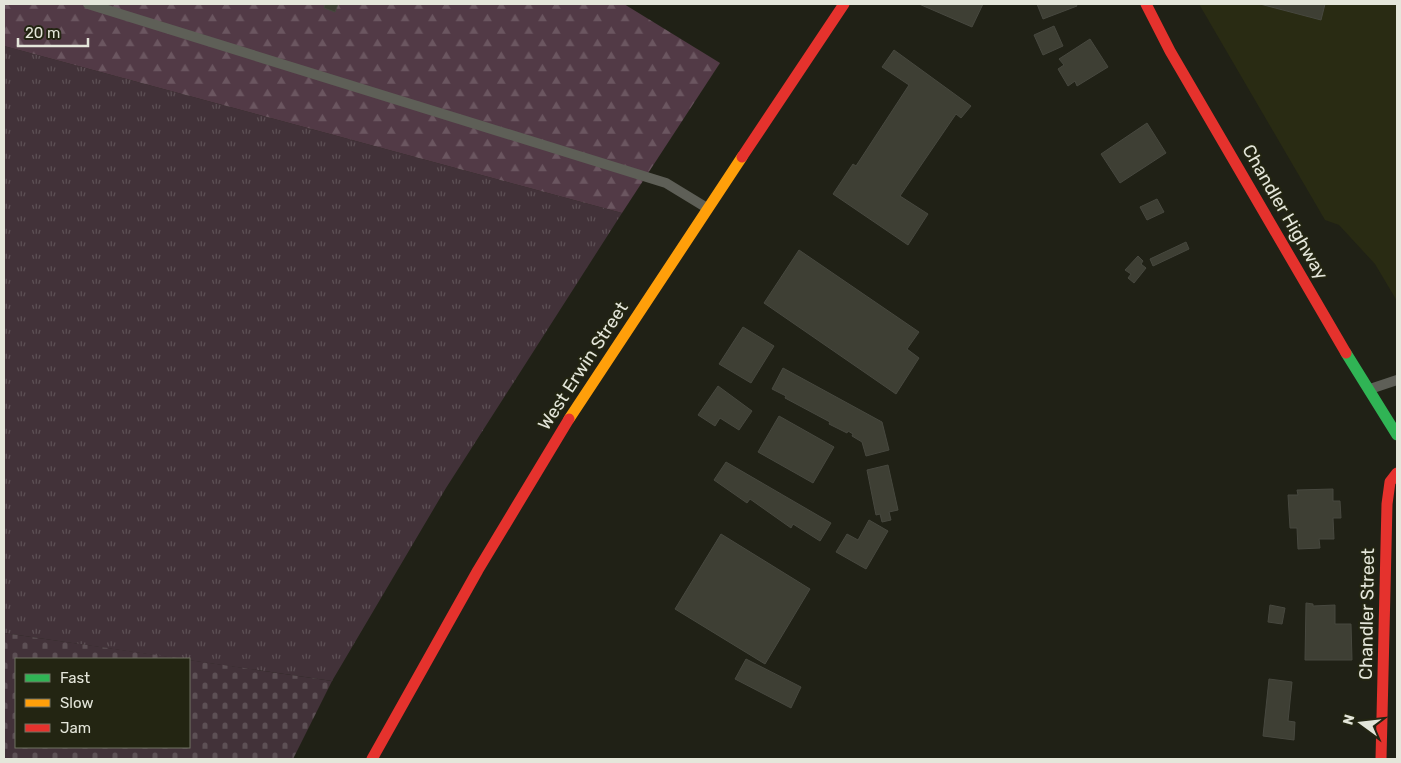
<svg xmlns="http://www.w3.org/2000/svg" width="1401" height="763" viewBox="0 0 1401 763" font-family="Rubik,sans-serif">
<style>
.built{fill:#292b13}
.grass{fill:url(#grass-tufts)}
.forest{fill:url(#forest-firs)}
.cemetery{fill:url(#cemetery-stones)}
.building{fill:#3e3f34;stroke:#47483f}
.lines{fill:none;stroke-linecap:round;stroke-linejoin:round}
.lane{stroke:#5e5f57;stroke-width:10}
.fast{stroke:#30b455;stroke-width:11}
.slow{stroke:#ff9f0a;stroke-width:11}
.jam{stroke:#e5322d;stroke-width:11}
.labels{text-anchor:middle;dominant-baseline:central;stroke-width:4;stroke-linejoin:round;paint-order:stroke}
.street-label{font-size:18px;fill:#e4e6da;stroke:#232512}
</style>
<defs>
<pattern id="grass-tufts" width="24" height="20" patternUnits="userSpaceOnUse" patternTransform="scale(1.25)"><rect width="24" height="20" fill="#423239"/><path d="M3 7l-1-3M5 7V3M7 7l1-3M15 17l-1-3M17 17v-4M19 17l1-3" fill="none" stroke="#5d5055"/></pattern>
<pattern id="forest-firs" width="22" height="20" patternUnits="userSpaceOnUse" patternTransform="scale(1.25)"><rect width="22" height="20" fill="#523a46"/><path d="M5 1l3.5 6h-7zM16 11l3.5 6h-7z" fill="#6b5660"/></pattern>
<pattern id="cemetery-stones" width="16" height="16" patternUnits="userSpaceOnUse" patternTransform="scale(1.25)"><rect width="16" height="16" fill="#423239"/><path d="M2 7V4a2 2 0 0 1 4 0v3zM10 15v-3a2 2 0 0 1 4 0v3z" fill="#5d5055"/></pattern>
</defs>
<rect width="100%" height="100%" fill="#202116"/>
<path class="built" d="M 1199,4 L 1397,4 L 1397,301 L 1375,264 L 1339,225 L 1325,220 Z"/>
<path class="grass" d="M 4,46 L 622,213 L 446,488 L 332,681 L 4,633 Z"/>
<path class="forest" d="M 4,4 L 624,4 L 720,63 L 622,213 L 4,46 Z"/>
<path class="cemetery" d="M 4,633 L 184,659 L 16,659 L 16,747 L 189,747 L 189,660 L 332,681 L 293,759 L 4,759 Z"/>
<path class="building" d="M 325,4 L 338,4 L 335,12 L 324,8 Z
M 919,4 L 983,4 L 972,27 Z
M 1037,4 L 1076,4 L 1077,6 L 1043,19 Z
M 1260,4 L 1325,4 L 1321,20 Z
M 1054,26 L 1063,46 L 1043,55 L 1034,35 Z
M 1090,39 L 1108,67 L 1077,86 L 1075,81 L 1068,86 L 1058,69 L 1064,65 L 1059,59 Z
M 894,50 L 971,106 L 961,118 L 956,114 L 900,196 L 928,214 L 908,245 L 833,194 L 853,164 L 856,166 L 909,85 L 882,67 Z
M 1147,123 L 1166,153 L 1120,183 L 1101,154 Z
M 1157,199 L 1164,212 L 1147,220 L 1140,207 Z
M 1186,242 L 1189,249 L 1153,266 L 1150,259 Z
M 799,250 L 919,332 L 907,349 L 919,358 L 896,394 L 764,303 Z
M 1138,256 L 1143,261 L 1141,264 L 1146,268 L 1134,283 L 1128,278 L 1131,274 L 1125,270 Z
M 743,327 L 774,346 L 751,383 L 719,364 Z
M 783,368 L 882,422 L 889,450 L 866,456 L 862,442 L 852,436 L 853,434 L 848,431 L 847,433 L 829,424 L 830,422 L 785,398 L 786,396 L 772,389 Z
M 718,386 L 752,411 L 739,430 L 720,418 L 715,426 L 698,415 Z
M 779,416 L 834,447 L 813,483 L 758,452 Z
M 726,462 L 831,523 L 820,541 L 793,524 L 791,528 L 750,499 L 747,503 L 714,480 Z
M 888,465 L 898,510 L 889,512 L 891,520 L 882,522 L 880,514 L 876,515 L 867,470 Z
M 1333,489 L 1333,501 L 1340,501 L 1341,518 L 1333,518 L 1334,539 L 1319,539 L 1320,548 L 1298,549 L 1297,528 L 1290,528 L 1288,495 L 1298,495 L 1297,490 Z
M 869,520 L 888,531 L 866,569 L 836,552 L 847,534 L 858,540 Z
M 721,534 L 810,589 L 765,664 L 675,609 Z
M 1306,603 L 1313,604 L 1313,606 L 1335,605 L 1335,624 L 1351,624 L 1352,660 L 1305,660 Z
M 1270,605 L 1285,608 L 1282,624 L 1268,622 Z
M 746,659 L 801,687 L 791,708 L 735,679 Z
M 1269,679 L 1292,682 L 1288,721 L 1295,722 L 1294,740 L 1263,736 Z"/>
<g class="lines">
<path class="lane" d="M 88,4 L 666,183 L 707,208
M 1370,389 L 1397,380"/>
<path class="fast" d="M 1346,353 L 1397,435"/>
<path class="slow" d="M 569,419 L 742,157"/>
<path class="jam" d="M 1146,4 L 1170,51 L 1346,353
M 742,157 L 844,4
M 372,759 L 478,570 L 569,419
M 1381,759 L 1387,504 L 1390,482 L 1397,473"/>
</g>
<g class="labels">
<g class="street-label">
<text transform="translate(1285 212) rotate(60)">Chandler Highway</text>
<text transform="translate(583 366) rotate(-57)">West Erwin Street</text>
<text transform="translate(1367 614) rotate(-89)">Chandler Street</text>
</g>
</g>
<rect width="1401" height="763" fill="none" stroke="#e4e6da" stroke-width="10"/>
<rect x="15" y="658" width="175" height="90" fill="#232512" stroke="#707262"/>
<rect x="25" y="674" width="25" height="8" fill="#30b455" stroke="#707262"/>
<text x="60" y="683" font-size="15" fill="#e4e6da">Fast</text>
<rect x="25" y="699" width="25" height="8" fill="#ff9f0a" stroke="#707262"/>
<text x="60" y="708" font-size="15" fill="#e4e6da">Slow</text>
<rect x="25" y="724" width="25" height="8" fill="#e5322d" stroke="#707262"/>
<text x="60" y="733" font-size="15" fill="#e4e6da">Jam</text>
<g transform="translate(1361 723) rotate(285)" stroke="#232512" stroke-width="4" paint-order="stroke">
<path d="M0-4L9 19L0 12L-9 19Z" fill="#e4e6da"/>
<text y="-8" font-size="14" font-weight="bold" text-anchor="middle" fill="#e4e6da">N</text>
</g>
<path d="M18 38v8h70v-8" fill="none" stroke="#e4e6da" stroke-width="2.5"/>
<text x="25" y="38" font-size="15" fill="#e4e6da" stroke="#232512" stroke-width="4" paint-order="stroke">20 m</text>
</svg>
